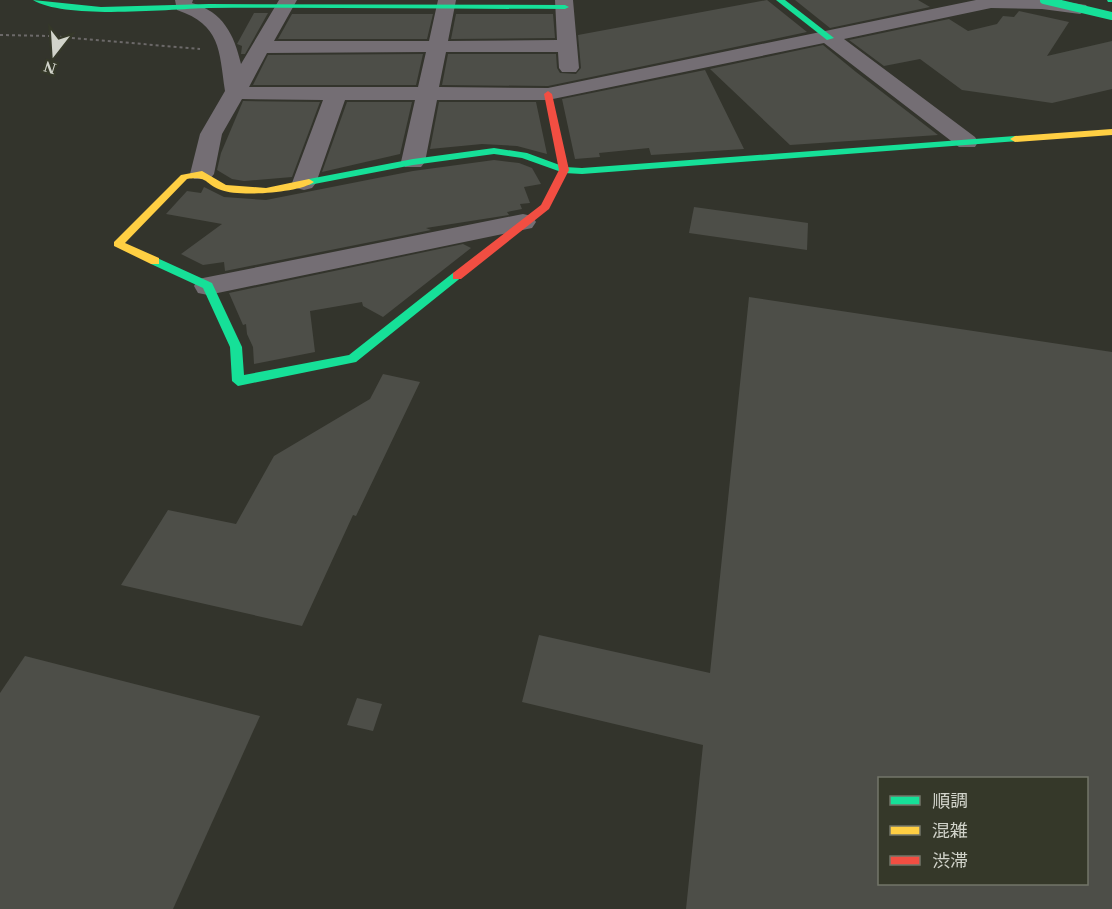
<svg xmlns="http://www.w3.org/2000/svg" width="1112" height="909" font-family="'Times New Roman','Noto Sans JP',serif">
  <rect width="100%" height="100%" fill="#33342c"/>
  <!-- building -->
  <g fill="#4d4e48" fill-rule="evenodd">
    <polygon points="767,0 807,32 548,86 442,85 448,54 556,54 557,68 560,73 576,74 581,68 578,35"/>
    <polygon points="795,0 918,0 930,7 830,28"/>
    <polygon points="1019,11 1069,22 1047,56 1112,41 1112,89 1052,103 962,90 920,59 884,66 849,40 949,19 968,31 997,24 1003,16 1014,17"/>
    <polygon points="254,13 268,13 245,54 241,54 242,46 237,44"/>
    <polygon points="292,14 433,14 427,39 278,39"/>
    <polygon points="456,14 553,14 555,38 451,39"/>
    <polygon points="823,45 856,72 938,135 790,145 710,69"/>
    <polygon points="423,54 416,85 253,85 268,55"/>
    <polygon points="705,70 744,149 651,155 649,148 599,153 600,157 575,159 562,99"/>
    <polygon points="243,101 320,102 292,177 244,181 232,179 217,170 221,153"/>
    <polygon points="347,102 412,102 400,154 322,172"/>
    <polygon points="439,102 536,102 547,154 517,146 482,144 430,149"/>
    <polygon points="494,160 519,163 532,168 541,184 524,187 530,203 520,204 522,209 507,212 509,215 426,228 431,230 225,271 224,262 203,265 181,254 222,224 166,214 187,191 201,193 204,187 224,197 266,200 413,171"/>
    <polygon points="694,207 808,223 807,250 689,233"/>
    <polygon points="463,244 471,248 383,317 363,306 362,302 310,311 315,352 254,364 253,347 247,334 246,324 243,325 229,293"/>
    <path d="M749,297l363,55v557h-426l17,-164 -181,-43 17,-67 171,38zM879,778h207v106h-207z"/>
    <polygon points="383,374 420,382 356,516 353,515 302,626 121,585 168,510 236,524 274,456 370,399"/>
    <polygon points="25,656 260,716 173,909 0,909 0,693"/>
    <polygon points="357,698 382,704 373,731 347,725"/>
  </g>
  <g fill="none" stroke-linecap="round" stroke-linejoin="round">
    <!-- path -->
    <polyline stroke="#6c6969" stroke-width="2" stroke-dasharray="3 3" stroke-linecap="butt" points="0,35 50,36 200,49"/>
    <!-- street -->
    <g fill="#746e74" fill-rule="evenodd">
      <path d="M175,0h18l-1,3c31,9 42,31 49,61l38,-64h18l-23,41h155l9,-41h18l-8,41 109,-1 -2,-40h18l6,68 -3,4h-14l-3,-4 -1,-16h-112l-7,35 109,1 428,-88h77l33,5 3,4 -9,5 -38,-5 -51,-1 -147,31 131,98 3,5 -3,5h-16l-135,-104 -276,57h-111l-12,62 -4,5h-16l-4,-5 14,-62h-70l-29,83 -4,5 -8,2 -8,-2 -4,-5 31,-83 -81,-1 -20,35 -8,40 -4,5h-16l-4,-5 10,-40 25,-43c-6,-41 -4,-66 -48,-81zM426,52l-8,35h-169l18,-34z"/>
      <polygon points="523,214 532,216 536,222 532,228 208,295 198,293 194,286 198,279"/>
    </g>
    <!-- fast -->
    <g fill="#16e098" fill-rule="evenodd">
      <path d="M33,0l68,7 108,-3 356,1 4,2 -4,2c-119,0 -237,-2 -356,-1 -41,1 -143,12 -176,-8z"/>
      <polygon points="776,0 785,0 834,38 827,40"/>
      <polygon points="1107,0 1112,0 1112,2 1108,2"/>
      <polygon points="1015,136 1018,137 1018,141 582,174 564,173 522,158 494,154 413,165 309,185 304,182 309,179 413,159 494,148 527,153 565,167 582,168"/>
      <polygon points="155,257 212,283 242,347 244,375 349,355 453,273 457,272 463,276 356,362 238,386 232,381 230,347 203,288 151,264 150,261"/>
    </g>
    <!-- slow -->
    <g fill="#ffcf43" fill-rule="evenodd">
      <polygon points="1112,129 1112,135 1015,142 1010,139 1015,136"/>
      <path d="M202,171l24,14 40,3 43,-9 5,3c-15,11 -75,15 -93,8 -17,-6 -12,-14 -34,-11l-62,64 34,15v6h-8l-37,-18v-4l67,-67z"/>
    </g>
    <!-- jam -->
    <polygon fill="#f24e42" fill-rule="evenodd" points="548,91 552,94 569,170 549,209 461,279 453,279 453,273 541,205 559,170 544,94"/>
    <!-- fast-bridge -->
    <polyline stroke="#16e098" stroke-width="8" points="1044,0 1112,16"/>
  </g>
  <!-- legend -->
  <rect x="878" y="777" width="210" height="108" fill="#353829" stroke="#737669" stroke-width="1.5"/>
  <rect x="890" y="796" width="30" height="9" fill="#16e098" stroke="#737669" stroke-width="1.5"/>
  <text x="932" y="807" font-size="18" fill="#d1d3ca">順調</text>
  <rect x="890" y="826" width="30" height="9" fill="#ffcf43" stroke="#737669" stroke-width="1.5"/>
  <text x="932" y="837" font-size="18" fill="#d1d3ca">混雑</text>
  <rect x="890" y="856" width="30" height="9" fill="#f24e42" stroke="#737669" stroke-width="1.5"/>
  <text x="932" y="867" font-size="18" fill="#d1d3ca">渋滞</text>
  <!-- north arrow -->
  <g transform="translate(54 54) rotate(197)" stroke="#353829" stroke-width="4.5" paint-order="stroke">
  <path d="M0-4.5L10 22L0 15L-10 22Z" fill="#d1d3ca"/>
  <text y="-9" font-size="16" font-weight="bold" text-anchor="middle" fill="#d1d3ca">N</text>
  </g>
</svg>
